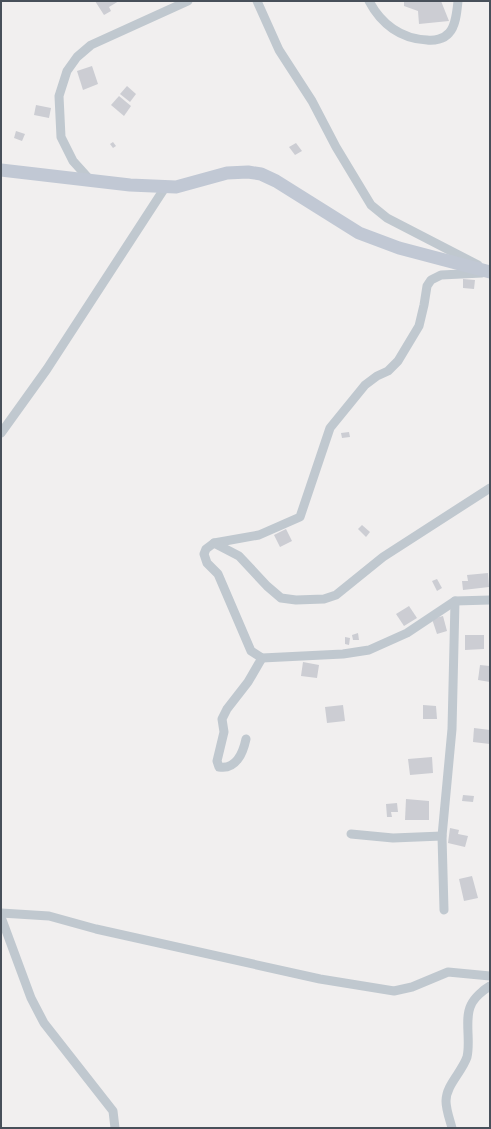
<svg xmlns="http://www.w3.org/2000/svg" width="491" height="1129" font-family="'Exo 2',sans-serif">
  <rect width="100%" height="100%" fill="#f1efef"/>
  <!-- building -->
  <g fill="#cccdd3">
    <polygon points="95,1 119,1 109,7 111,11 104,15"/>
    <polygon points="404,1 441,1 449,21 419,24 418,11 404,6"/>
    <polygon points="92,66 98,84 83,90 77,71"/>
    <polygon points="127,86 136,94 130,102 120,94"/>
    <polygon points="119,96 131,106 124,116 111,105"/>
    <polygon points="36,105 51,108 49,118 34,115"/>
    <polygon points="16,131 25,134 22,141 14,138"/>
    <polygon points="113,142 116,146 113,148 110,144"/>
    <polygon points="296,143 302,151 295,155 289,147"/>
    <polygon points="463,279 475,280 474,289 463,288"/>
    <polygon points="349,432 350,437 342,438 341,433"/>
    <polygon points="362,525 370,532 366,537 358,529"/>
    <polygon points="286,529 292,541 280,547 274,535"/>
    <polygon points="488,573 489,587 463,590 462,581 468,581 467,575"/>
    <polygon points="437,579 442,588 437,591 432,581"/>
    <polygon points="409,606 417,618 404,626 396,614"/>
    <polygon points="443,616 447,631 437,634 432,619"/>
    <polygon points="358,633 359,640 353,640 352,635"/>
    <polygon points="465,635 484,635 484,649 465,650"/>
    <polygon points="345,637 350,638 349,645 345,644"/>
    <polygon points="303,662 319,665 317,678 301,676"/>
    <polygon points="480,665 490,666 490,682 478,680"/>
    <polygon points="343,705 345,721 327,723 325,707"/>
    <polygon points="423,705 436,706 437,719 423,719"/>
    <polygon points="474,728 490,730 490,744 473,742"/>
    <polygon points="432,757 433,773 410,775 408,759"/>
    <polygon points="463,795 474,796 473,802 462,801"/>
    <polygon points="406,799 429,801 429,820 405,820"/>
    <polygon points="397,803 398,812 391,812 392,817 387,817 386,804"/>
    <polygon points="450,828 459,830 458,834 468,836 465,847 448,843"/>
    <polygon points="472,876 478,898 464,901 459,879"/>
  </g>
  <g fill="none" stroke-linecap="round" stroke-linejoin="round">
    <!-- street -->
    <g stroke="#c0c8cf" stroke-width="9">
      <polyline points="257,1 279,50 312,101 336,147 371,205 387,218 478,265"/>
      <path d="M369,1c12,23 32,38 58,39 7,1 17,-1 22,-7 7,-7 8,-23 9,-32"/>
      <polyline points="91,181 73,161 61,137 59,96 67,71 77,57 91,45 188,1"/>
      <polyline points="482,273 441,275 431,280 427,286 424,305 419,326 398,361 388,371 377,376 365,385 330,428 300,517 259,535 214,543 206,549 204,554 207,563 218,574 251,651 262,658 343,654 369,650 407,633 455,601 490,600"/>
      <polyline points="1,433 47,369 166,186"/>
      <polyline points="214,543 239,556 267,586 281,598 296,600 324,599 336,595 383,557 490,488"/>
      <path d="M246,739c-3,14 -10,31 -27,28l-2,-6 7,-29 -2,-13 5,-10 21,-27 14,-24"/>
      <polyline points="351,834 393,838 442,836"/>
      <polyline points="444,910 442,836 452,729 455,601"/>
      <polyline points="1,913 49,916 96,929 320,979 394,991 412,987 448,972 490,976"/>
      <polyline points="1,917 31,998 44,1023 113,1111 115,1128"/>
      <path d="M452,1128c-2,-8 -6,-18 -6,-27 0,-16 16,-29 21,-44 4,-16 -3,-38 4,-52 3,-7 12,-15 19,-19"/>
    </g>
    <!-- secondary -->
    <polyline stroke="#c1c8d4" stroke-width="13" points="1,170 130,185 176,187 227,173 248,172 261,174 276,181 359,233 399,248 490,272"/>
  </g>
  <!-- border -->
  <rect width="491" height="1129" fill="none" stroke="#48505a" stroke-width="4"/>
</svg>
